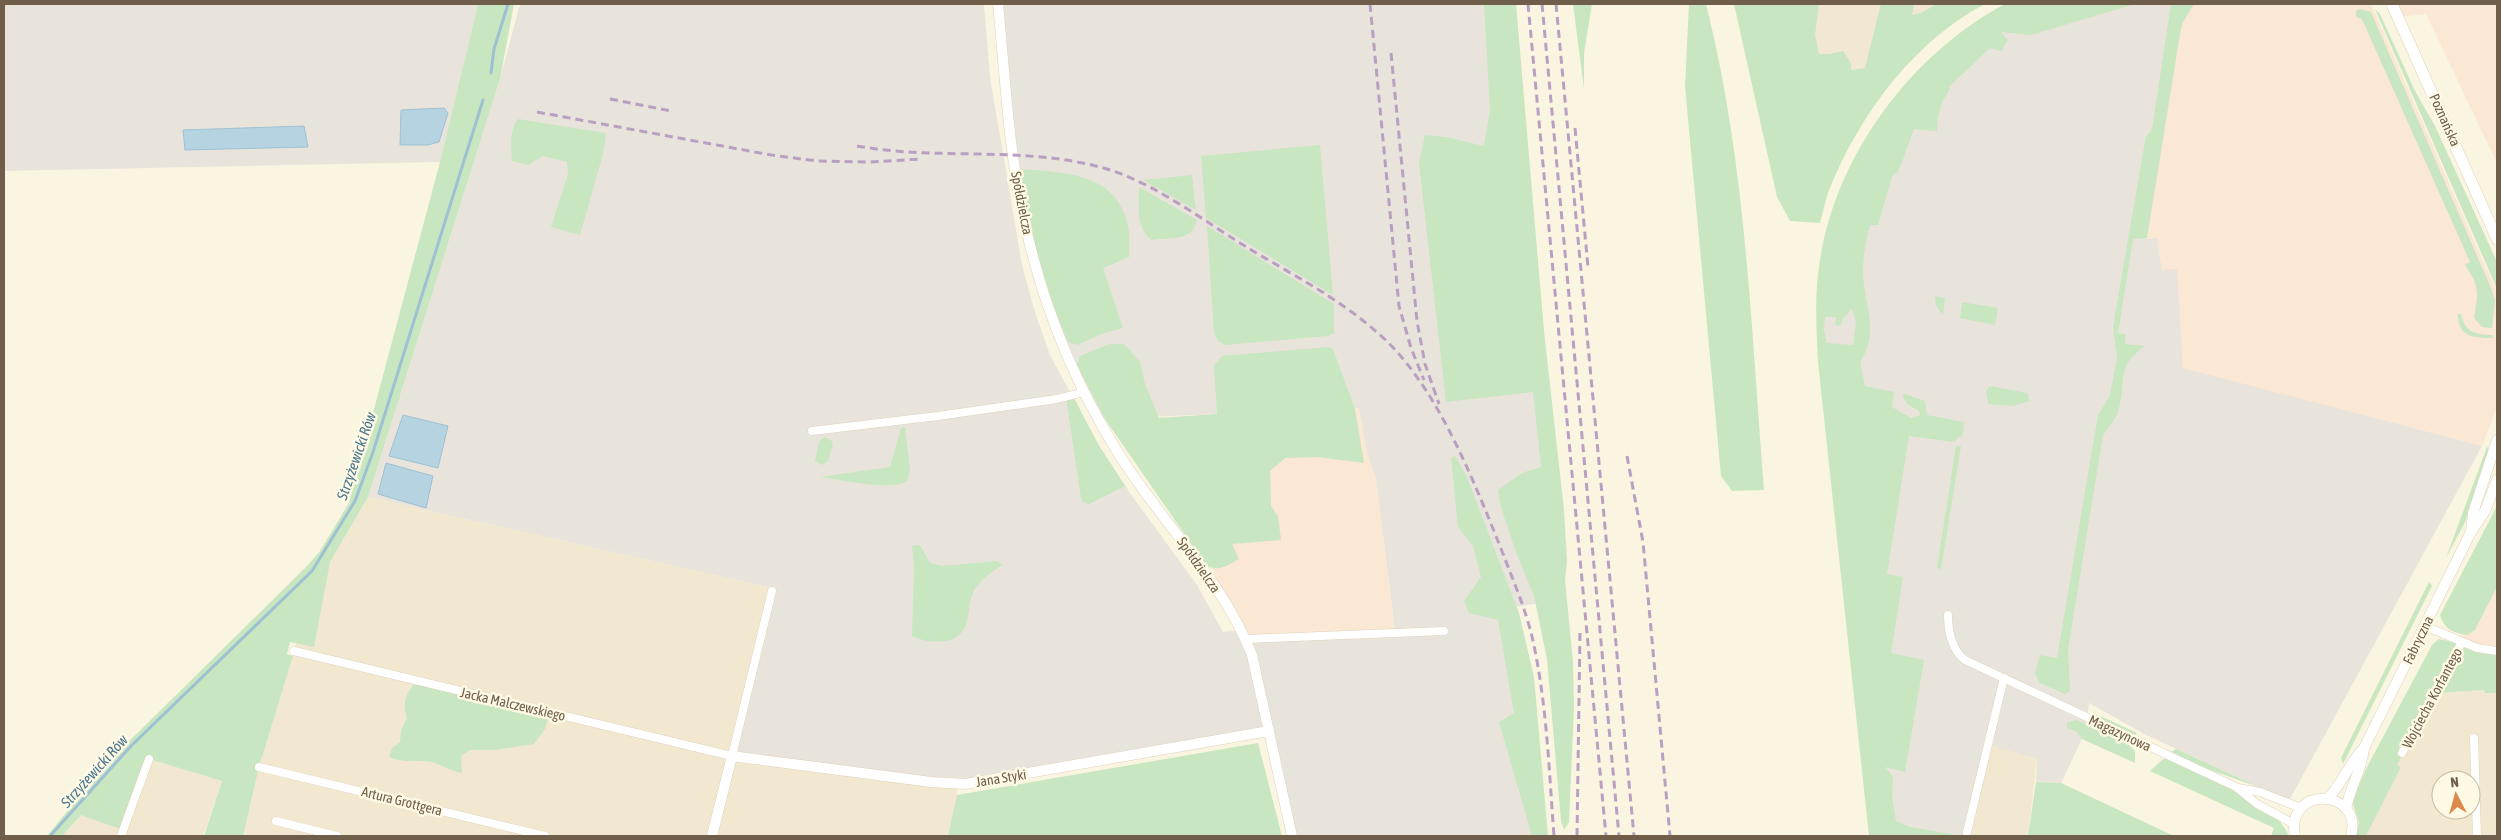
<svg xmlns="http://www.w3.org/2000/svg" width="2501" height="840" font-family="'Asap Condensed',sans-serif">
  <rect width="100%" height="100%" fill="#faf5e0"/>
  <!-- residential -->
  <g fill="#f1e8cf" fill-rule="evenodd">
    <polygon points="1805,4 1952,4 1832,111"/>
    <polygon points="368,497 772,588 957,784 957,795 948,836 243,836 259,767 294,652 310,584 330,562"/>
    <path d="M2484,690l1,3h12v143h-131l35,-69 -4,-2 5,-12 35,-60zM2441,780h30v30h-30z"/>
    <polygon points="1988,745 2037,759 2028,836 1966,836"/>
    <polygon points="149,759 222,781 203,836 62,836 81,815"/>
  </g>
  <!-- commercial -->
  <g fill="#fae7d4">
    <polygon points="2182,4 2371,4 2497,293 2497,407 2482,446 2183,369 2177,270 2162,270 2157,238 2144,239"/>
    <polygon points="2392,4 2497,4 2497,163 2426,14 2399,17"/>
    <polygon points="1359,408 1367,453 1376,479 1395,632 1246,639 1150,439 1147,418"/>
    <polygon points="2497,587 2497,651 2452,637 2467,635 2475,630"/>
  </g>
  <!-- industrial -->
  <g fill="#e9e4db">
    <polygon points="4,4 478,4 440,162 4,171"/>
    <polygon points="520,4 984,4 990,77 1022,265 1035,312 1050,355 1098,444 1130,493 1197,585 1223,632 1242,630 1246,639 1395,631 1376,479 1367,453 1359,408 1099,419 1066,356 1023,213 998,4 1493,4 1560,600 1515,607 1538,836 1293,836 1269,731 965,784 732,756 772,588 368,497 500,79"/>
    <polygon points="2023,4 2182,4 2145,239 2157,238 2162,270 2177,269 2183,368 2482,446 2289,801 2146,735 2089,703 2086,724 2082,739 2061,783 2036,782 2037,759 1988,745 1966,836 1940,836 1875,825 1823,342 1823,312 1870,151"/>
  </g>
  <!-- green -->
  <g fill="#c8e6c0" fill-rule="evenodd">
    <polygon points="478,4 514,4 500,79 368,497 330,562 314,647 290,642 287,654 293,656 259,767 243,836 204,836 222,781 149,759 123,830 81,815 62,836 47,836 105,765 307,566 320,551 349,503 440,162"/>
    <polygon points="1484,4 1516,4 1544,331 1564,510 1567,561 1565,580 1573,662 1574,708 1569,822 1564,830 1561,821 1547,659 1534,596 1516,552 1501,507 1498,490 1522,473 1541,467 1533,392 1446,402 1419,163 1425,135 1446,137 1484,146 1490,110"/>
    <polygon points="1573,4 1592,4 1584,53 1584,89"/>
    <path d="M1689,4h17c40,158 45,324 58,486l-32,1 -11,-15 -36,-390z"/>
    <path d="M1734,4h85l-4,31 4,19h10l14,-3 8,12v7l14,-2 16,-64h33l-2,11 9,-2 16,-9h48c-70,37 -122,106 -153,179 -6,12 -8,27 -12,40l-30,-2 -13,-24z"/>
    <path d="M2005,4h130l-104,31 -30,-3 7,8 -7,11 -11,-3 -40,38c-1,7 -4,9 -7,15 -4,9 -6,20 -6,30l-23,-2 -15,41 -7,7 -14,48h-8c-4,15 -7,30 -7,46 0,33 18,59 -3,91l5,24 29,6 -2,15 19,11 9,-3 -1,-4 -12,-7 -5,-9 3,-1 20,7 2,14 37,7 -1,12 -9,8 -45,-6 -22,138 16,3 -12,76 33,7 -19,112 -20,-5 8,10 -1,19 4,25 14,6 53,9h-94l-51,-474c-1,-25 -3,-51 -1,-76 8,-116 87,-228 188,-282zM1852,309l4,13 -3,23 -26,-2 -3,-13 1,-13h11l-1,8 6,1 2,-8z"/>
    <path d="M2171,4h23l-11,18 -3,12 -33,204 -14,1 -15,94 8,1 -1,10 20,2c-30,21 -18,33 -26,62 -2,10 -10,19 -16,27l-35,215 2,41 -5,3 -25,-11 -5,-9 5,-19 17,3 41,-243 12,-20 7,-37 -4,-30 4,-25 29,-167 5,-5 2,-8z"/>
    <path d="M2360,9l11,3 120,276 4,13 -3,27 -10,-1 -8,-9c4,-25 7,-30 -9,-53l5,-3 -108,-243 -6,-2v-6z"/>
    <polygon points="2375,9 2380,14 2415,91 2435,126 2497,262 2497,289"/>
    <path d="M518,119l88,14 -3,21 -23,81 -29,-8 17,-53 -1,-12 -24,-6 -15,9 -16,-4c-1,-16 -3,-29 6,-42z"/>
    <polygon points="1320,145 1333,295 1206,218 1201,156"/>
    <path d="M1015,169c44,3 103,2 113,57 2,10 1,21 1,31l-26,11 20,60 -22,6 -23,11 -10,-3 -11,-27 -19,-39z"/>
    <polygon points="1192,175 1196,210 1143,180"/>
    <path d="M1139,187l58,33c-4,22 -28,17 -45,20 -17,-12 -13,-35 -13,-53z"/>
    <polygon points="1207,226 1334,304 1334,333 1328,336 1225,345 1218,341 1214,333"/>
    <polygon points="1935,296 1945,298 1943,315 1936,306"/>
    <polygon points="1962,302 1998,308 1995,325 1960,318"/>
    <path d="M2458,314h3c4,18 14,21 31,21l1,3c-18,0 -36,-1 -35,-24z"/>
    <path d="M1109,344h15l16,18 5,22 14,34 58,-4 -3,-48 8,-10 106,-9 5,2 22,60 9,54 -46,-6 -33,1 -15,13 1,35 7,10 3,24 -49,4 7,15c-11,6 -21,14 -33,6l-99,-143 -30,-57 3,-9z"/>
    <polygon points="1990,386 2027,393 2030,401 2012,406 1988,404 1986,391"/>
    <polygon points="1073,396 1098,444 1125,486 1089,504 1083,502 1081,498 1066,397"/>
    <path d="M905,427l5,43 -3,11c-17,11 -67,-2 -87,-4l70,-10 11,-39z"/>
    <polygon points="825,437 831,440 833,445 828,461 822,465 815,461 819,441"/>
    <polygon points="1956,446 1961,446 1941,569 1937,568"/>
    <polygon points="2487,447 2490,449 2465,522 2446,558"/>
    <polygon points="1455,456 1467,477 1519,613 1534,677 1548,836 1532,836 1499,722 1514,713 1498,620 1469,613 1464,601 1481,577 1473,546 1458,527 1451,458"/>
    <path d="M2497,506v81l-22,43 -8,5c-14,-2 -23,-6 -27,-20z"/>
    <path d="M920,545l10,18 12,3 55,-5 5,4c-10,7 -21,14 -27,24 -7,11 -5,26 -10,38 -8,19 -37,17 -53,9l2,-69 -2,-21z"/>
    <polygon points="2429,582 2432,586 2343,764 2341,758"/>
    <polygon points="2439,639 2497,651 2497,693 2485,693 2484,690 2437,693 2397,765 2401,767 2366,836 2355,836 2359,823 2352,801 2366,769 2432,645"/>
    <path d="M416,681l134,32 -5,16 -11,15 -39,6h-25l-9,6 1,17c-12,-2 -20,-8 -30,-11 -15,-3 -28,2 -43,-5l3,-9 8,-6 1,-12 6,-12c-5,-16 -1,-24 9,-37z"/>
    <polygon points="2094,713 2137,733 2135,735 2093,716"/>
    <polygon points="2076,720 2127,743 2135,751 2135,763 2082,739 2076,731 2067,728 2067,723"/>
    <polygon points="1258,743 1282,836 948,836 957,795"/>
    <path d="M2176,749l85,39 -87,-31c34,17 100,44 115,79h-18l3,-8 -124,-57 12,-11 8,-4 -4,-1z"/>
    <polygon points="2036,782 2061,783 2174,836 2028,836"/>
  </g>
  <!-- water -->
  <g fill="#b6d3e2" stroke="#9dc1d3">
    <polygon points="444,108 448,113 439,142 428,145 400,145 401,110"/>
    <polygon points="304,126 308,147 185,150 183,130"/>
    <polygon points="403,415 448,426 438,468 389,456"/>
    <polygon points="386,463 433,476 426,508 378,494"/>
  </g>
  <g fill="none" stroke-linecap="round" stroke-linejoin="round">
    <!-- stream -->
    <g stroke="#9dc1d3" stroke-width="3">
      <polyline points="491,73 494,49 508,4"/>
      <polyline points="50,836 131,746 312,571 355,501 373,452 483,100"/>
    </g>
    <defs>
      <g id="minor">
        <polyline points="812,431 938,416 1057,399 1084,392"/>
        <path d="M1948,615c0,16 4,35 17,45l271,127 21,17 37,20"/>
        <polyline points="2425,626 2477,648 2497,651"/>
        <polyline points="1246,639 1444,631"/>
        <polyline points="294,651 732,756 772,591"/>
        <polyline points="2474,738 2477,836"/>
        <polyline points="2402,753 2462,642"/>
        <polyline points="259,767 545,836"/>
        <polyline points="2238,788 2260,792 2301,808"/>
        <polyline points="276,821 337,836"/>
        <polyline points="1967,832 2004,678"/>
        <polyline points="121,836 149,759"/>
      </g>
      <g id="tertiary">
        <path d="M998,4c7,70 10,141 25,210 17,84 48,163 94,237 42,69 105,127 135,204l40,181"/>
        <polyline points="2471,530 2473,513 2497,440"/>
        <path d="M2327,799c16,-15 21,-35 37,-51l107,-216 14,-21 12,-31"/>
        <path d="M2346,809c4,-22 16,-39 18,-61"/>
        <polyline points="712,836 732,756 931,782 965,784 1269,731"/>
        <path d="M2295,836c-10,-52 69,-47 56,0"/>
      </g>
      <polyline id="secondary" points="2392,4 2497,239"/>
    </defs>
    <!-- minor casing -->
    <use href="#minor" stroke="#ded2bd" stroke-width="9"/>
    <!-- tertiary casing -->
    <use href="#tertiary" stroke="#ded2bd" stroke-width="11"/>
    <!-- secondary casing -->
    <use href="#secondary" stroke="#dfd2b8" stroke-width="12"/>
    <!-- minor -->
    <use href="#minor" stroke="#fff" stroke-width="8"/>
    <!-- tertiary -->
    <use href="#tertiary" stroke="#fff" stroke-width="10"/>
    <!-- secondary -->
    <use href="#secondary" stroke="#fff" stroke-width="11"/>
    <!-- rail -->
    <g stroke="#b9a0c2" stroke-width="3" stroke-dasharray="8 5" stroke-linecap="butt">
      <polyline points="1370,4 1399,306 1411,348 1424,380"/>
      <polyline points="1528,4 1606,836"/>
      <polyline points="1542,4 1619,836"/>
      <polyline points="1556,4 1634,836"/>
      <polyline points="1391,53 1417,321 1425,364 1439,404"/>
      <polyline points="610,99 671,111"/>
      <polyline points="537,112 771,155 817,161 870,162 920,159"/>
      <polyline points="1575,128 1588,267"/>
      <path d="M857,146c82,15 168,-1 250,23 49,15 97,52 141,79 45,27 92,51 131,86 57,50 93,143 121,212 12,32 26,63 33,95 14,64 16,130 21,195"/>
      <polyline points="1627,456 1643,542 1670,836"/>
      <polyline points="1577,836 1580,632"/>
    </g>
  </g>
  <g text-anchor="middle" dominant-baseline="central" stroke-width="5" stroke-linejoin="round" paint-order="stroke">
    <!-- street labels -->
    <g font-size="14" fill="#6f5e49" stroke="#fef9e5">
      <text transform="translate(2445 120) rotate(66)">Poznańska</text>
      <text transform="translate(1022 203) rotate(79)">Spółdzielcza</text>
      <text transform="translate(1199 565) rotate(55)">Spółdzielcza</text>
      <text transform="translate(2418 640) rotate(-64)">Fabryczna</text>
      <text transform="translate(2432 698) rotate(-62)">Wojciecha Korfantego</text>
      <text transform="translate(513 704) rotate(13)">Jacka Malczewskiego</text>
      <text transform="translate(2120 733) rotate(25)">Magazynowa</text>
      <text transform="translate(1001 778) rotate(-9)">Jana Styki</text>
      <text transform="translate(402 801) rotate(14)">Artura Grottgera</text>
    </g>
    <!-- water labels -->
    <g font-size="15" font-style="italic" fill="#4b778f" stroke="#fef9e5">
      <text transform="translate(356 456) rotate(-71)">Strzyżewicki Rów</text>
      <text transform="translate(94 771) rotate(-48)">Strzyżewicki Rów</text>
    </g>
  </g>
  <!-- border -->
  <rect width="2501" height="840" fill="none" stroke="#6f5e49" stroke-width="10"/>
  <!-- north arrow -->
  <g transform="translate(2456 795) rotate(354)"><circle r="24" fill="#fef9e5" stroke="#c5bba7"/>
  <path d="M0-4L9 19L0 12L-9 19Z" fill="#de884b"/>
  <text y="-8" font-size="14" font-weight="bold" text-anchor="middle" fill="#6f5e49">N</text>
  </g>
</svg>
